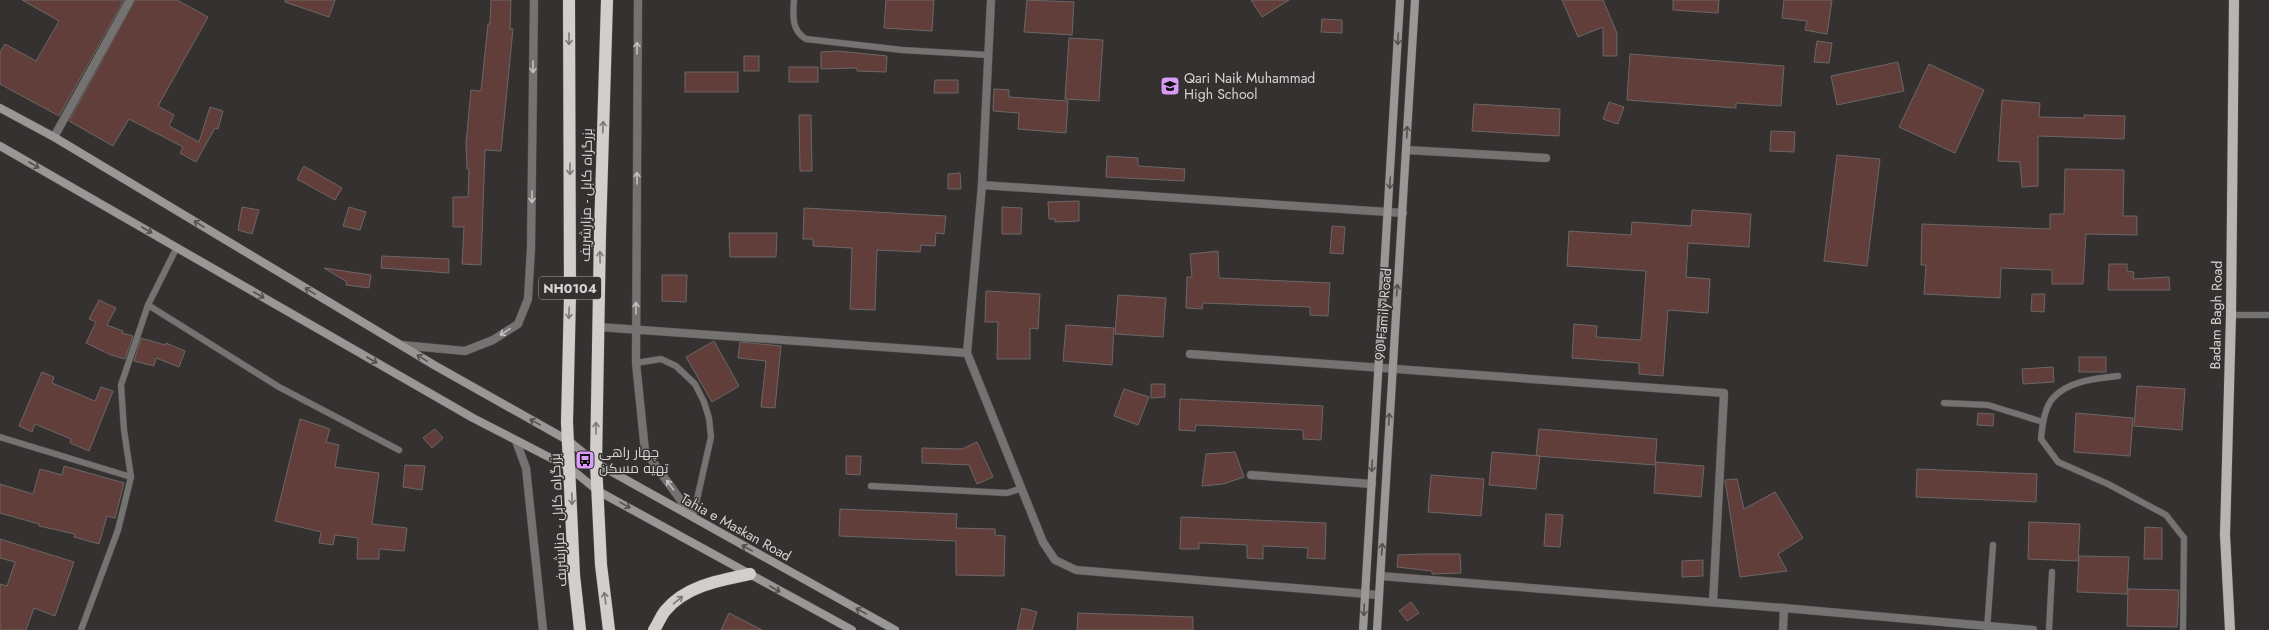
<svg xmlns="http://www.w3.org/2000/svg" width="2269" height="630" font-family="Jost,Cairo,sans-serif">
  <rect width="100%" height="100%" fill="#343130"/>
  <!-- building -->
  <g fill="#623e3a" stroke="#6b6767">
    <polygon points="22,0 124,0 59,116 0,84 0,52 5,44 36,61 59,21"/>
    <polygon points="135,0 177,0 208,17 158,106 174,115 169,126 199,142 210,107 223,111 218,129 215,128 196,162 180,153 183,147 129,119 113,146 69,121"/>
    <polygon points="285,0 335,0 329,17 285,2"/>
    <polygon points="491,0 511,0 510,29 513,29 501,151 485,150 481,265 462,264 464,227 453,227 453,197 468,197 469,169 467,169 466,143 471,90 481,91 488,24 490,24"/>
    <polygon points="886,0 934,0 932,31 884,28"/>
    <polygon points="1027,0 1074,2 1072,35 1024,32"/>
    <polygon points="1251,0 1289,0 1262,17"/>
    <polygon points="1562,0 1603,0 1617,33 1617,56 1603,56 1603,27 1578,37"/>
    <polygon points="1673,0 1719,0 1718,13 1673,10"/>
    <polygon points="1784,0 1832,0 1827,34 1805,30 1807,21 1782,18"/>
    <polygon points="1322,19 1342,20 1342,33 1321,32"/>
    <polygon points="1069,38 1103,40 1099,101 1065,99"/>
    <polygon points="1817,41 1832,43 1829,63 1814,62"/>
    <polygon points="838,51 887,56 886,72 857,71 857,68 821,69 821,52"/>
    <polygon points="1630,54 1784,66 1781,106 1736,103 1736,108 1627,100"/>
    <rect x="744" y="56" width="15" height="15"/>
    <polygon points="1898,62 1904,91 1837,105 1831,76"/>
    <polygon points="1929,64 1984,90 1955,153 1899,127"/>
    <rect x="789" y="67" width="29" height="15"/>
    <rect x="685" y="72" width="53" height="20"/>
    <polygon points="935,80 958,80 958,93 934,93"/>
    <polygon points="994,89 1009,90 1009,97 1068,101 1066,133 1018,129 1019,113 993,111"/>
    <polygon points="2002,100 2040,103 2039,117 2084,118 2084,115 2125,116 2124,139 2038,136 2038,186 2022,187 2020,162 1998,161"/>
    <polygon points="1609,102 1624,107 1618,124 1603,119"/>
    <polygon points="1474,104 1560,109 1559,136 1472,131"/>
    <polygon points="799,115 811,115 812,171 800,171"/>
    <polygon points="1771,131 1795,132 1794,152 1770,151"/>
    <polygon points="1837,155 1880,159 1867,266 1824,261"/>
    <polygon points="1107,156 1138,158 1138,166 1185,169 1184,181 1106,177"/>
    <polygon points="304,166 342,188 335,200 297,179"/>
    <polygon points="2065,169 2124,170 2123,216 2137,216 2137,235 2086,234 2083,284 2052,284 2052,270 2001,268 2000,298 1924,294 1926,265 1921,265 1922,224 2050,229 2050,214 2064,214"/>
    <polygon points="960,173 961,189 948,189 948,174"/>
    <polygon points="1079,201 1079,221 1055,222 1055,219 1049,219 1048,202"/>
    <polygon points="242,207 259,210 252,234 238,230"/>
    <polygon points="349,207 366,212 360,230 343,226"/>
    <polygon points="1002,207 1022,208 1021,234 1002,234"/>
    <polygon points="804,208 946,216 944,234 936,233 935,246 921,245 920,252 877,250 875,310 850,309 852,248 813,246 813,239 803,239"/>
    <polygon points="1692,210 1751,214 1749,247 1688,243 1686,277 1710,279 1708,313 1668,310 1663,376 1639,374 1639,363 1572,358 1574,324 1597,326 1596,337 1641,340 1646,271 1567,266 1569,231 1631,235 1632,222 1691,226"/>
    <polygon points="1332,226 1345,227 1343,254 1330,253"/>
    <polygon points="729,233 777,233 776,257 730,257"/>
    <polygon points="1218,251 1219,278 1330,283 1328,316 1310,315 1310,307 1203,303 1202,309 1186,308 1187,277 1192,277 1190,254"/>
    <polygon points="382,256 449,259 449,273 381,268"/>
    <polygon points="2109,264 2127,264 2127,271 2134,272 2133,279 2169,277 2170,290 2108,290"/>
    <polygon points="324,268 371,275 369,288 346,285 347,282"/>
    <polygon points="662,275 687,275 686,302 662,301"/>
    <polygon points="986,291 1040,294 1038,329 1030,328 1030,359 997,359 998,322 985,322"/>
    <polygon points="2032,294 2045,294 2044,312 2031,311"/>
    <polygon points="1118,295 1166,298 1163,337 1115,334"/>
    <polygon points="99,300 116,308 107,325 123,331 122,333 133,336 125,359 111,355 86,343 96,322 89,319"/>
    <polygon points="1066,325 1114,328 1112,365 1063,361"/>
    <polygon points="141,338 165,345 166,343 185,351 179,367 156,358 154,366 134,361"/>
    <polygon points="714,341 739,386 712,402 686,357"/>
    <polygon points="740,342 781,346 775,408 761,407 766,361 738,358"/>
    <rect x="2079" y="357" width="27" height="15"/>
    <polygon points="2053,367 2054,382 2023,384 2022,369"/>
    <polygon points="42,372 54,377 52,383 95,401 101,387 113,391 89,451 70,443 71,439 35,424 32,432 19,426"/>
    <polygon points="1151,384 1165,384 1165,397 1151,398"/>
    <polygon points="2137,386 2185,389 2182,430 2134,426"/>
    <polygon points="1124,389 1149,397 1138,425 1114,416"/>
    <polygon points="1180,399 1323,406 1321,440 1303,439 1303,430 1196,425 1195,431 1179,430"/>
    <polygon points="1978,413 1994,414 1993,426 1977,425"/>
    <polygon points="2076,413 2133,418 2130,456 2074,452"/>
    <polygon points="300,419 330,429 326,442 339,445 335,467 379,473 372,524 407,528 404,551 379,549 379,559 357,559 358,538 335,535 333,545 319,543 321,532 275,521"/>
    <polygon points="435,429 443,438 432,448 423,438"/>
    <polygon points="1539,429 1657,439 1655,465 1536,456"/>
    <polygon points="977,442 993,477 977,484 969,465 922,463 922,448 962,449"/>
    <polygon points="1235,452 1244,477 1223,484 1202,486 1206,454"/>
    <polygon points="1492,452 1540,456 1536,489 1489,485"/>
    <polygon points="846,456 861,456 860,475 846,474"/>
    <polygon points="1656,462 1704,466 1701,497 1654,493"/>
    <polygon points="405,465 425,466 422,490 403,487"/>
    <polygon points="64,466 124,483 115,518 107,516 99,544 74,537 75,534 39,526 39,524 0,513 0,484 33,494 40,469 62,475"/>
    <polygon points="1917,469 2037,474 2036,502 1916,497"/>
    <polygon points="1431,475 1484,479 1481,516 1428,512"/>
    <polygon points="1737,479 1744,509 1775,492 1803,538 1778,554 1787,571 1740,577 1725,480"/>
    <polygon points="840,509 957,514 956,528 995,529 995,535 1005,536 1004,576 956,575 956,541 839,536"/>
    <polygon points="1546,514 1563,515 1560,547 1544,546"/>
    <polygon points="1181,517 1326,523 1325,559 1307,558 1308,548 1263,546 1263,559 1247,558 1247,545 1199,543 1199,549 1180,549"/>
    <polygon points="2029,522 2080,524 2078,561 2028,559"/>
    <polygon points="2145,527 2162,528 2162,559 2144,559"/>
    <polygon points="0,539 74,562 55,616 34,608 26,630 0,630 0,584 7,586 15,562 0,558"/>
    <polygon points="1424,554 1460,554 1461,573 1432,574 1432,571 1397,567 1398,555"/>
    <polygon points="2079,556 2129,557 2127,594 2077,592"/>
    <polygon points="1703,560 1703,576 1682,577 1682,561"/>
    <polygon points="2128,589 2179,590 2177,627 2127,626"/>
    <polygon points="1411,602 1419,613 1407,621 1399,611"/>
    <polygon points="1022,608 1037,612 1032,630 1017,630"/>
    <polygon points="729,613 762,630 721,630"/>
    <polygon points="1078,613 1193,617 1193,630 1077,630"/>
  </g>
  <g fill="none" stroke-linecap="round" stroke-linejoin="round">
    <defs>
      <g id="lane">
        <path d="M794,0c-1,15 -3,30 12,39l96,11 86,5"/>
        <polyline points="148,305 279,387 399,450"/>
        <polyline points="2231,315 2269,315"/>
        <polyline points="636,363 661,359 676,366 695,384 704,402 709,418 711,437 693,517"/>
        <path d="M2118,376c-21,2 -50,5 -65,22 -9,10 -11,28 -12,41l17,23 50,22 58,31 18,23 -1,92"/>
        <polyline points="1944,403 1988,405 2043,422"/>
        <polyline points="0,437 131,477"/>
        <polyline points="871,486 1007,493 1022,488"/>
        <polyline points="81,630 118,530 131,477 124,430 121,385 148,305 177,247"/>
        <polyline points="1987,630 1993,545"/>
        <polyline points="2049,630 2052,572"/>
      </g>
      <g id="street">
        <polyline points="638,0 636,363 645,451 693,517"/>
        <polyline points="991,0 982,185 967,353 1043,542 1055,560 1076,570 1379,595"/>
        <polyline points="54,137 130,0"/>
        <polyline points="1406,150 1546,158"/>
        <polyline points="982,185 1403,213"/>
        <polyline points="599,327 967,353"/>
        <polyline points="401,345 465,351 493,340 518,324 528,299 531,248 534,0"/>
        <polyline points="1190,354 1724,393 1713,602"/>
        <polyline points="516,441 526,468 543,630"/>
        <polyline points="1251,475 1372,484"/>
        <polyline points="1380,576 1784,608 2033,630"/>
        <polyline points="1783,630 1784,608"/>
      </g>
      <g id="secondary">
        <polyline points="0,108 54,137 434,365 569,441 596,463 895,630"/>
        <polyline points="0,146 473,418 570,468 598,491 852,630"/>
        <polyline points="1363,630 1400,0"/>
        <polyline points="1377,630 1415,0"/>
      </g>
      <polyline id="primary" points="2230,630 2225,535 2231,315 2234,0"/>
      <g id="highway">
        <polyline points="569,0 570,297 567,422 574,575 580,630"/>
        <polyline points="607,0 600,233 596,463 601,565 609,630"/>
        <path d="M654,630c4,-6 7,-14 11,-19 20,-25 55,-31 85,-37"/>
      </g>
    </defs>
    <!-- lane casing -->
    <use href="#lane" stroke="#514f4e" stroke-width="7"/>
    <!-- street casing -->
    <use href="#street" stroke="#514f4e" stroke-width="9"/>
    <!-- secondary casing -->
    <use href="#secondary" stroke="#514f4e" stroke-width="9"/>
    <!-- primary casing -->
    <use href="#primary" stroke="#514f4e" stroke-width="11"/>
    <!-- highway casing -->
    <use href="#highway" stroke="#514f4e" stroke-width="13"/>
    <!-- lane -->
    <use href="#lane" stroke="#757372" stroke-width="6"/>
    <!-- street -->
    <use href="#street" stroke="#757372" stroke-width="8"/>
    <!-- secondary -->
    <use href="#secondary" stroke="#9a9896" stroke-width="8"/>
    <!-- primary -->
    <use href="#primary" stroke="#b7b4b2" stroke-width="10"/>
    <!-- highway -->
    <use href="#highway" stroke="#d1cecb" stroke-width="12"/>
  </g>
  <!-- one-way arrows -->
  <defs><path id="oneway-shaft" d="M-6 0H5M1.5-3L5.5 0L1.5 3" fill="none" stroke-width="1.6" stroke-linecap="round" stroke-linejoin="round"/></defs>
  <g stroke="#7b7876">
    <use href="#oneway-shaft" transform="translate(569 39) rotate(90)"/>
    <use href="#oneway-shaft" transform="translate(603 127) rotate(-88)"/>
    <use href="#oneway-shaft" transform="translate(570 169) rotate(90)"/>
    <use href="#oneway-shaft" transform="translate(600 257) rotate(-91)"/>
    <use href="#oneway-shaft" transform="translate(569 313) rotate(92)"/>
    <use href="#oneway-shaft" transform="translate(596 428) rotate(-90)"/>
    <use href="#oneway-shaft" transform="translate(572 499) rotate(88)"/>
    <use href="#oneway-shaft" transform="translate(605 598) rotate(-98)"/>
    <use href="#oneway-shaft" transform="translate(678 600) rotate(-40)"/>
  </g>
  <g stroke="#53504f">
    <use href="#oneway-shaft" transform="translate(1398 39) rotate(93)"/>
    <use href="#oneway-shaft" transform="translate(1407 132) rotate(-87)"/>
    <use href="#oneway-shaft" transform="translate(34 165) rotate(30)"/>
    <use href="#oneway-shaft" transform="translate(1390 183) rotate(93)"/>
    <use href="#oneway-shaft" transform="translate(199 224) rotate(-149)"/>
    <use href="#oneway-shaft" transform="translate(147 230) rotate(30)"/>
    <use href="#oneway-shaft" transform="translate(1397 290) rotate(-86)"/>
    <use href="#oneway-shaft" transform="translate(310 291) rotate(-149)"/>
    <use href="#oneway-shaft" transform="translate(259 295) rotate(30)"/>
    <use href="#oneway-shaft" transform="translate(422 358) rotate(-149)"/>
    <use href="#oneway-shaft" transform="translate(372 360) rotate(30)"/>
    <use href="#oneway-shaft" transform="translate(1389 419) rotate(-87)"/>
    <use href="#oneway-shaft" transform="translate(535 422) rotate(-151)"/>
    <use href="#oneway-shaft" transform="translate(1372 466) rotate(93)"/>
    <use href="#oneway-shaft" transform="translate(625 505) rotate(29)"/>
    <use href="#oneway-shaft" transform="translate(747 548) rotate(-151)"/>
    <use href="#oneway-shaft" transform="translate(1382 549) rotate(-86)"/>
    <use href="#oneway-shaft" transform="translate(775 589) rotate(30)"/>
    <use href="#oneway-shaft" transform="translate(1364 610) rotate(93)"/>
    <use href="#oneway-shaft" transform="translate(861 611) rotate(-151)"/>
  </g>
  <g stroke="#c3c1c0">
    <use href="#oneway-shaft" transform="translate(637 48) rotate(-90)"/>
    <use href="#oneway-shaft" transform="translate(533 67) rotate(91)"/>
    <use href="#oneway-shaft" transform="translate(637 178) rotate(-90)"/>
    <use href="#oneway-shaft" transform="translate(532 197) rotate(91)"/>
    <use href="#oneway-shaft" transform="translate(636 308) rotate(-90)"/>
    <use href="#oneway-shaft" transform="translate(505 332) rotate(146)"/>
    <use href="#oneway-shaft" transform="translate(670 485) rotate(-126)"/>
  </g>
  <!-- icons -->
  <defs>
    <symbol id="school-square" viewBox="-11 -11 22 22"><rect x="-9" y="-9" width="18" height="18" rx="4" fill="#da9af6" stroke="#343130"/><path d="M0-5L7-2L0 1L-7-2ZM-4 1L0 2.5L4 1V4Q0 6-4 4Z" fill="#111"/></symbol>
    <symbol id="bus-square" viewBox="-11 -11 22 22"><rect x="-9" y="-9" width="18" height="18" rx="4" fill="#da9af6" stroke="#343130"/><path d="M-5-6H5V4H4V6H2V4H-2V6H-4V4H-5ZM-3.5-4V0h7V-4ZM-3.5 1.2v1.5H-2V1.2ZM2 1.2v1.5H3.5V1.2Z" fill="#111"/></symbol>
  </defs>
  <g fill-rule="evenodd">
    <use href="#school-square" x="1159" y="75" width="22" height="22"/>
    <use href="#bus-square" x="574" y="449" width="22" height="22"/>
  </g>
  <g text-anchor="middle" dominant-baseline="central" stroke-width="3" stroke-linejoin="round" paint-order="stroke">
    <!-- shield labels -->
    <rect fill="#343130" stroke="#a6a4a3" stroke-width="1" x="539" y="277" width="62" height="22" rx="3"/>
    <g font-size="13" font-weight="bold" fill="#d7d5d4">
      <text x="570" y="288">NH0104</text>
    </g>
    <!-- poi labels -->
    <g font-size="14" fill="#d7d5d4" stroke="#343130" text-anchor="start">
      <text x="1184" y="78">Qari Naik Muhammad<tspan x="1184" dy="16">High School</tspan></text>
      <text x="599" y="452">چهار راهی<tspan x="599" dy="16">تهیه مسکن</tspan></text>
    </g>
    <!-- street labels -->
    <g font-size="14" fill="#d7d5d4" stroke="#343130">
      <text transform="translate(586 195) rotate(-89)">بزرگراه کابل - مزارشریف</text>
      <text transform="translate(1383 314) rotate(-86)">90 Family Road</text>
      <text transform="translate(2216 315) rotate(-89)">Badam Bagh Road</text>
      <text transform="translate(558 520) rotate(-93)">بزرگراه کابل - مزارشریف</text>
      <text transform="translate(736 527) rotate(29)">Tahia e Maskan Road</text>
    </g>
  </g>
</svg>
